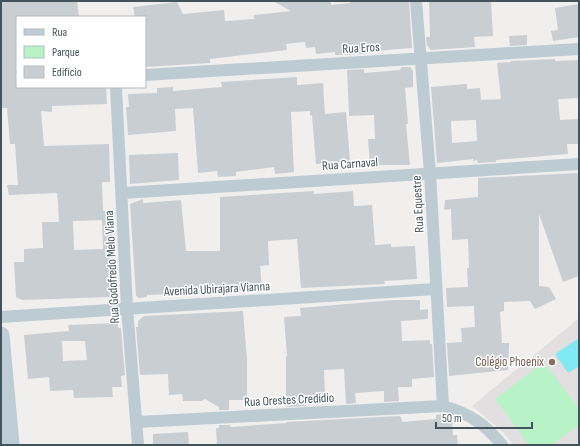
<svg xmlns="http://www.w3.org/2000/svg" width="580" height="446" font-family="'Sofia Sans Condensed',sans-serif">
  <rect width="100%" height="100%" fill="#f1eeee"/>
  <!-- education -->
  <polygon fill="#e2dfe0" points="579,318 579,445 513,445 504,433 472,406"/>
  <!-- green -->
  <polygon fill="#b8f3c8" points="544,362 579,409 579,425 552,445 529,445 495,399"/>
  <!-- water -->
  <polygon fill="#81e9f4" points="579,338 579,366 568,373 555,354"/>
  <!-- building -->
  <g fill="#c9ced3" fill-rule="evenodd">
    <path d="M1,1h76l2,16h-62v70h89l1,17 -55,2v6l-11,-1 3,35 65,-2 1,38h-8l1,29h12v12h-3l4,69 -6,5 -88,3 -6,-3 -2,-35h10v-13l19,-1 -1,-26h17l-1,-19 -1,-10 -48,2 -2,-10h11l-3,-41h-5l-3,-36h-6zM102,220l1,29 -29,1 -1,-29z"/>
    <polygon points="273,1 331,1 331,5 350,3 350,1 409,1 412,48 374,51 374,52 363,54 335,55 335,52 316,54 315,47 306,48 305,42 286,44 287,50 210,59 210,63 145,67 145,17 135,17 133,7 177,2 183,14 224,10 225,21 254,19 254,15 291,11"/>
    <polygon points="429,1 491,1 493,36 474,37 475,47 431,50 427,45 426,37 430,37"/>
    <polygon points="579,4 579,37 553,41 551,31 558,30 555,8"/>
    <polygon points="527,35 527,45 510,46 509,36"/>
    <path d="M555,59v2l24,-1v38l-21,1 2,21 19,-1v25h-12l1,10 -72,6v2l-18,1 -1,-3 -4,1v-2l-36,4 -6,-76 36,-3v5l13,-1 1,12 20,-1 -4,-36 14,-1v-1zM476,120l1,21 -25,2 -1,-22z"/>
    <polygon points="402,67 410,67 413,71 413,87 405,88 408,124 406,124 410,165 370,165 368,139 375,139 374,115 349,116 347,70 364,69 364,73 400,70"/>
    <polygon points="297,77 297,85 323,83 325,114 346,112 350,162 316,164 312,115 310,116 310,111 291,112 294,172 275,174 274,167 236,172 236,176 218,177 217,171 198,173 193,108 175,109 176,131 128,135 126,107 129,107 128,94 157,93 157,88 173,87 173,91 222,87 221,82"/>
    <polygon points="178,153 179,180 130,184 129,155"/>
    <polygon points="579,173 579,276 563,282 539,214 539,286 549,287 556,299 535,309 530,301 504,302 504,311 500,312 502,343 509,343 508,370 449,376 447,343 462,342 461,328 475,327 474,306 447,307 446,288 468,287 467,268 469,268 468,239 452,240 451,209 444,210 445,200 478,197 478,178"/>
    <polygon points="314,191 314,194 353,191 354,206 372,205 375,245 391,244 391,247 415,246 417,279 384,281 385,284 301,288 297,239 268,241 269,265 260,266 262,290 147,295 147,297 139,298 136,296 130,204 143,199 143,203 181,200 186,251 220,251 220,197"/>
    <polygon points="394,300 420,300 420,310 428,309 428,319 401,321 402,341 430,340 430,344 432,344 434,377 412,379 412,387 398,387 399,401 384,402 384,391 355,393 356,403 346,404 344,369 324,370 325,395 305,396 306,406 286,407 286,357 287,356 284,317 301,316 300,308"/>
    <polygon points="243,311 247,359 247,400 229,400 229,410 219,410 219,407 205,399 202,401 183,401 182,394 169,395 168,374 140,375 136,327 138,327 138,321 144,316"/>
    <path d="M118,323v5h3l4,47 -4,1 1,11h-10l1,10 -39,1 -1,-8 -23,1 -1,-14 -21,2 -4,-44 45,-4 -1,-6zM62,341h23l2,19 -24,1z"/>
    <polygon points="444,414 452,417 453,435 457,435 458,445 217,445 216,428 219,428 219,425 230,425 230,427 286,423 286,422 399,416 401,417 402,422 436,419 436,415"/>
    <polygon points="188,432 189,445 153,445 153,434"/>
  </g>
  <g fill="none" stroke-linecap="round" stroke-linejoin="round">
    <!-- minor -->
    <g stroke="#bdcbd2" stroke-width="12">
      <polyline points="416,1 430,173 443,406"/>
      <polyline points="145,75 579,49"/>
      <polyline points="116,87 127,308 138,445"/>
      <polyline points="123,193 579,164"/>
      <polyline points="1,317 435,289"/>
      <path d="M137,422l306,-16c27,8 41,17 59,39"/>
    </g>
    <!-- secondary -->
    <polyline stroke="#bdccd7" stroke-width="17" points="1,335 11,445"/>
  </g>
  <!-- markers -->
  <circle fill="#8d6e63" stroke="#fff" stroke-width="1.5" cx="552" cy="362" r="4"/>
  <g text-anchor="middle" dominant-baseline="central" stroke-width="3" stroke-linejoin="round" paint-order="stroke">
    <!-- street labels -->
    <g font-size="13" fill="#44545d" stroke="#fff">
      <text transform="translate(361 48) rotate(-3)">Rua Eros</text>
      <text transform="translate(350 164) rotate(-4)">Rua Carnaval</text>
      <text transform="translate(418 204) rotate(-93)">Rua Equestre</text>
      <text transform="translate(112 267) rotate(-93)">Rua Godofredo Melo Viana</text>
      <text transform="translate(217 289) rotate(-3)">Avenida Ubirajara Vianna</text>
      <text transform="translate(289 400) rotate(-3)">Rua Orestes Credídio</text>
    </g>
    <!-- education labels -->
    <g font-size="13" fill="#785e54" stroke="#fff" text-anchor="end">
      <text x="544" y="362">Colégio Phoenix</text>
    </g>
  </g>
  <!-- border -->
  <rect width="580" height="446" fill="none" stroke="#44545d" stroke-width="4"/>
  <!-- legend -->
  <rect x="16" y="16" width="130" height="72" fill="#ffffff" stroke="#b4bbbe"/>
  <rect x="24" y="29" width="20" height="6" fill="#bdccd7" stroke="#b4bbbe"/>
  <text x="52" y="36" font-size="12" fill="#44545d">Rua</text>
  <rect x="24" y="46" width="20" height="12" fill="#b8f3c8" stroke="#b4bbbe"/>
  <text x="52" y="56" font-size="12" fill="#44545d">Parque</text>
  <rect x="24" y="66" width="20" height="12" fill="#c9ced3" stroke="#b4bbbe"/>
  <text x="52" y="76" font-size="12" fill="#44545d">Edifício</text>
  <!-- scale -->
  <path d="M436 422v6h96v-6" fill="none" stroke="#44545d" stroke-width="2"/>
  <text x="442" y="422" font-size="12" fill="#44545d" stroke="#ffffff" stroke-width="3" paint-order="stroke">50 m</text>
</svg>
